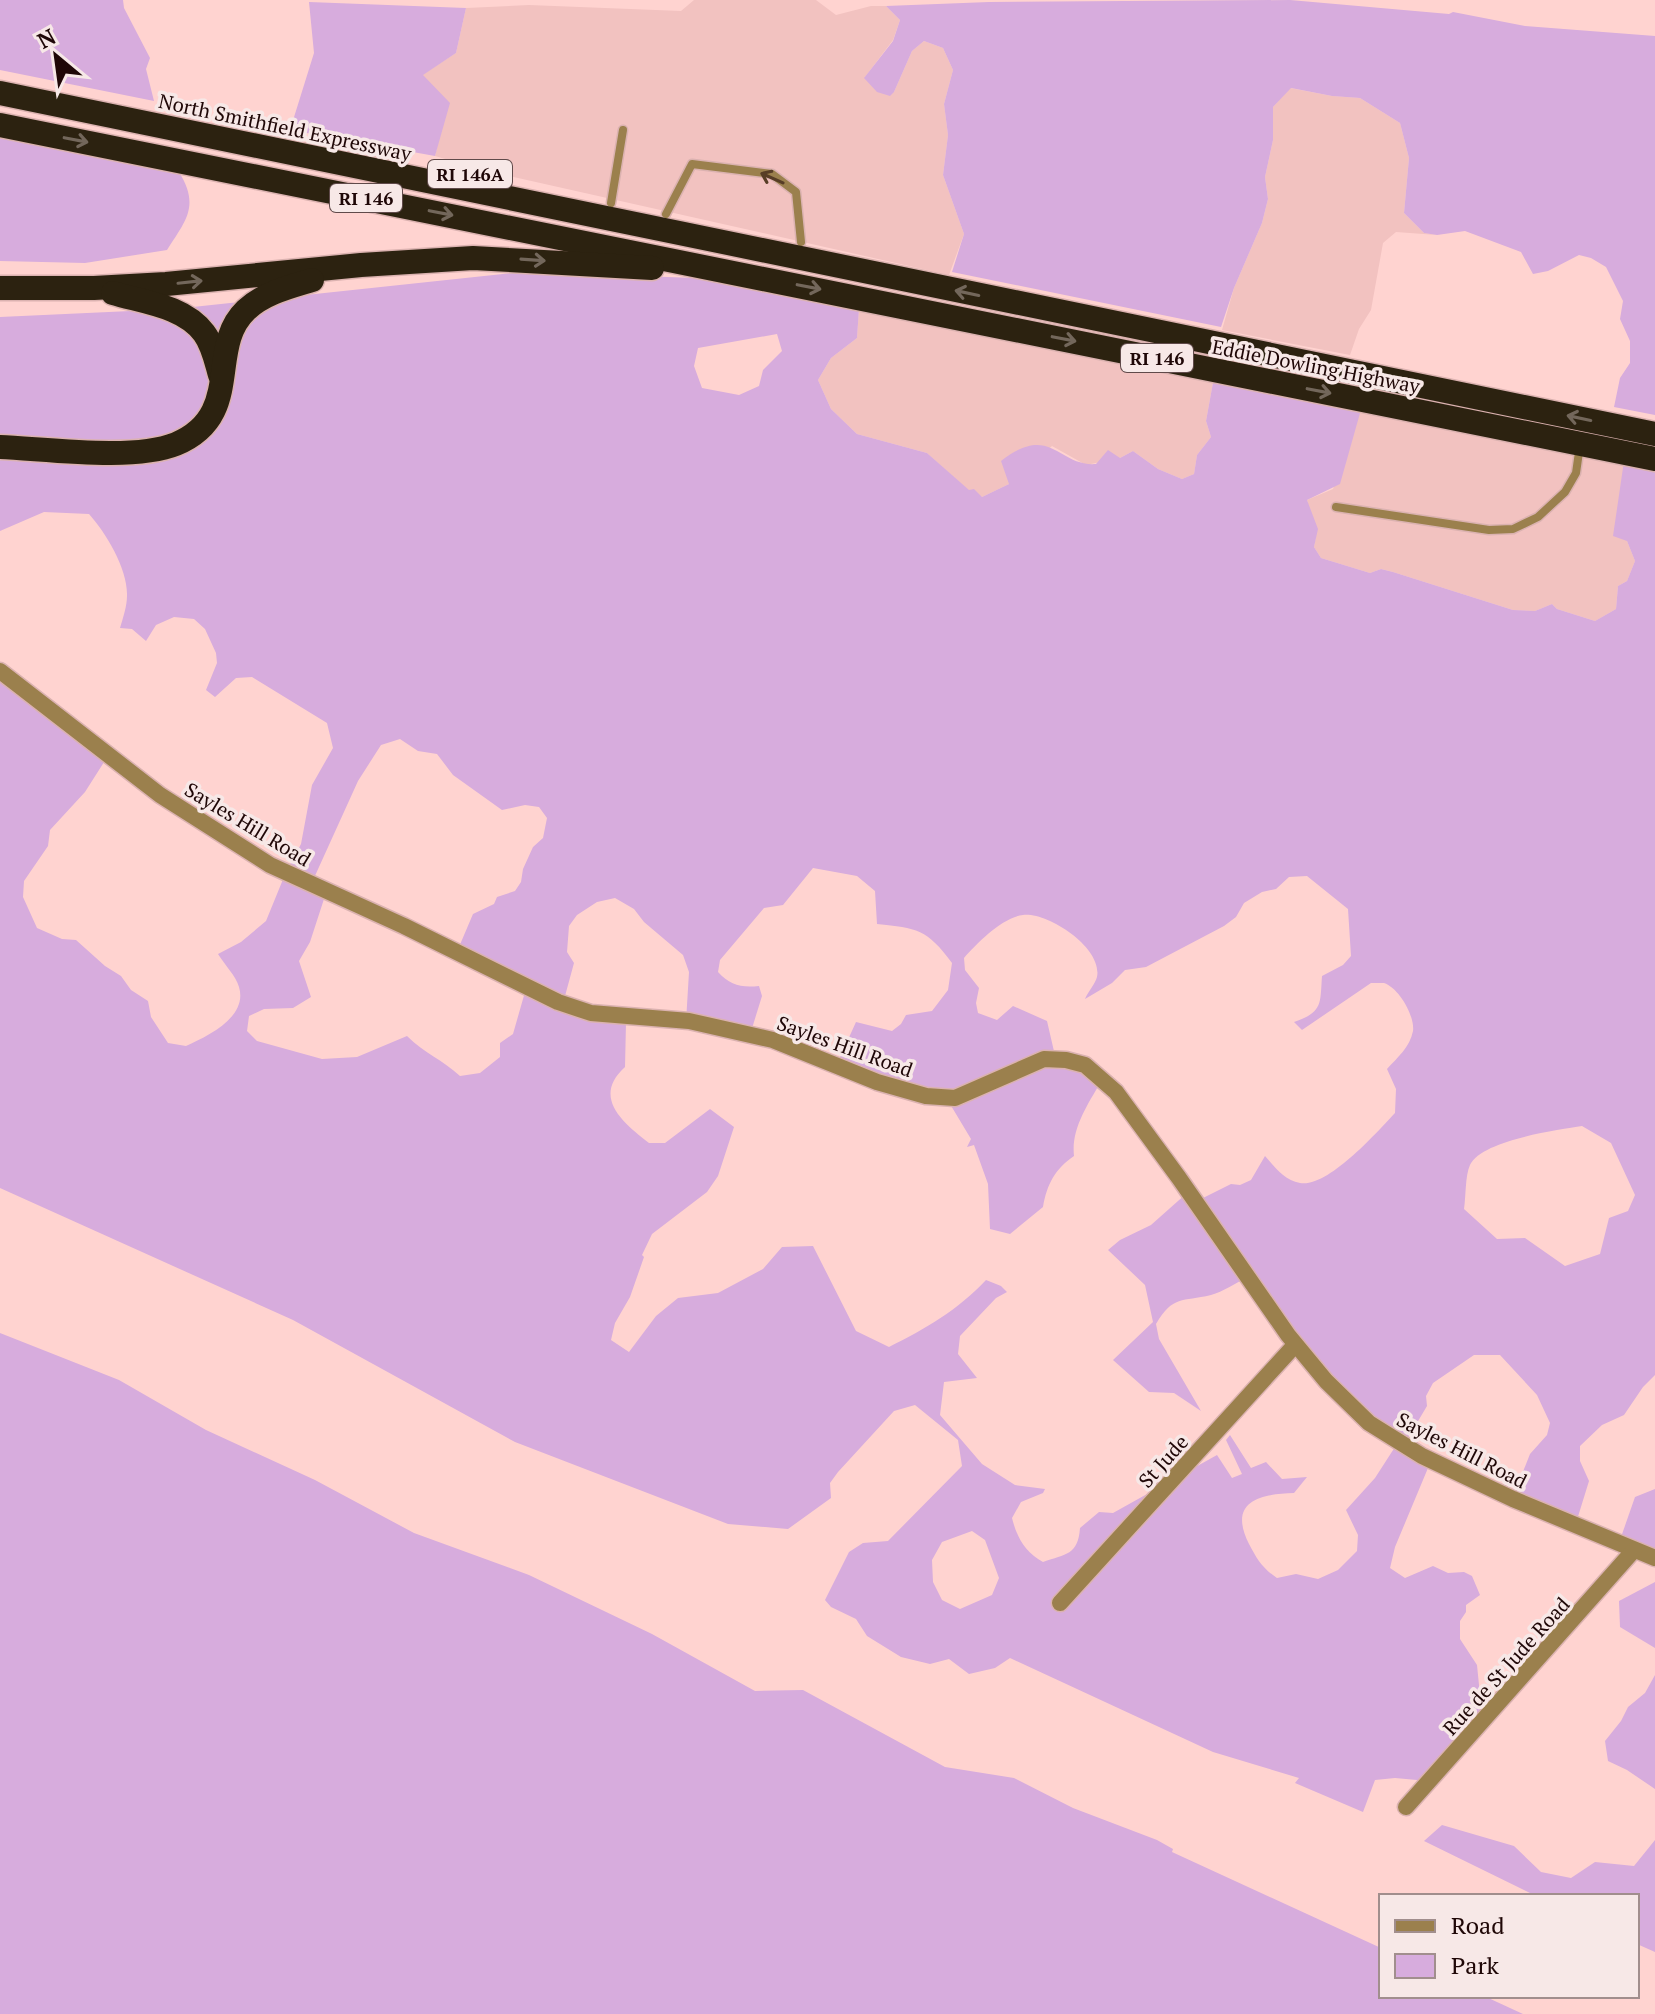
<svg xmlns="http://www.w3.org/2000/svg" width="1655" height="2014" font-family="'PT Serif',serif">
  <rect width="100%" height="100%" fill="#ffd3d0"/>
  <!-- built -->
  <g fill="#f2c2c0">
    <polygon points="694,0 816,0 836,15 871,6 886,6 900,20 893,40 865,77 894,92 912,51 924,41 943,48 953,70 944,104 948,135 943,175 964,234 949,275 483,170 435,156 441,130 422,75 456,53 466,8 529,5 681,11"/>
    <polygon points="1290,88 1332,96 1360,98 1400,123 1409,158 1404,213 1424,233 1437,235 1396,232 1383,243 1371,310 1359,329 1350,355 1222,330 1234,288 1262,223 1268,199 1265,177 1273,140 1273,107"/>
    <polygon points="859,309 1214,377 1206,421 1211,437 1197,455 1194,474 1182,479 1158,469 1133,451 1120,458 1086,465 1052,446 1009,484 982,497 969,491 927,453 857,434 831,409 818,380 831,358 857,338"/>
    <polygon points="1362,406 1624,461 1627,541 1635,561 1627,581 1618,586 1616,609 1595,621 1557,609 1552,604 1535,611 1513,610 1393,572 1381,569 1370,573 1321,558 1314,547 1316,536 1307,500 1333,489"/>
  </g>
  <!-- green -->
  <g fill="#d7acdd" fill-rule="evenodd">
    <polygon points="0,0 123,0 124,8 150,58 146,69 154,101 0,70"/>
    <polygon points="1290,0 1449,14 1453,12 1525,26 1655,36 1655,415 1614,407 1620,378 1630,363 1630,341 1620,319 1623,301 1606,267 1591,258 1579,255 1548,271 1533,274 1521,252 1465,231 1437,235 1424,233 1404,213 1409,158 1400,123 1360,98 1332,96 1291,88 1273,107 1273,140 1265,177 1268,199 1262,223 1234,288 1221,327 952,272 964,234 943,175 948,135 944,104 953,70 943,48 924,41 912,51 894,92 890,96 877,92 864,78 893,41 900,20 886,6 989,2"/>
    <polygon points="309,2 466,8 456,53 423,75 450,103 435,156 290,130 314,53"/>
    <path d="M0,134l179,38c21,34 7,48 -12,78l-82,13 -85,-2z"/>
    <path d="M522,272l232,8 105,29 -2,29 -26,20 -13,22 13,29 26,25 70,19 42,37 5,-1 8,8 27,-13 -8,-23c50,-39 57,6 95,3l12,-14 12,8 13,-7 25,18 24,10 12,-5 3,-19 14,-18 -5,-16 8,-44 148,29 -22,78 -33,16 11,29 -4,18 7,11 49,15 11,-4 12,3 120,38 22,1 17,-7 5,5 38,12 21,-12 2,-23 9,-5 8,-20 -8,-20 -14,-5 11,-75 31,4v910l-12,12 -19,28 -22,10 -22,21v15l9,20 -13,42 -63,-26 17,-43 17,-19 3,-12 -13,-28 -37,-40h-26l-41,28 -7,13 1,10 -22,37 23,25 -33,79 -5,21 15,10 28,-12 15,7 16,-1 8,4 8,19 -14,10v7l-6,9v18l17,26 5,50 -54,66 -33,-3 -20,2 -12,32 -68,-29 4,-5 -86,-26 -203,-94 -15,10 -26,6 -20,-15 -19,5 -29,-7 -34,-21 -11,-17 -25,-12 -6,-7 24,-48 14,-9 25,-2 74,-75 -4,-26 -43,-35 -21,6 -56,61 -8,11 1,15 -43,31 -60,-5 -213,-82 -222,-122 -293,-132v-511l106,82 -21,33 -35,38 -2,16 -24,35 -1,16 14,31 25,11 14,1 29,26 16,10 10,14 17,11 3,16 17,26 18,3c22,-10 62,-29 53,-59 -3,-11 -15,-23 -21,-33l23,-12 25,-21 20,-49 15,-28 11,-59 21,-37 -6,-25 -75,-46 -16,1 -21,19 -9,-7 11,-27 -1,-10 -11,-24 -11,-10 -20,-2 -18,8 -10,16 -14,-12 -12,-1c3,-10 7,-22 7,-32 1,-27 -21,-63 -38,-82l-45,-2 -44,19v-214l174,-8zM777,334l5,17 -19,19 -4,16 -20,9 -37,-7 -8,-22 4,-18zM400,739l18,12 19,3 16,21 49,35 23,-5 14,2 8,11 -4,20 -10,9 -10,22 -2,13 -6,9 -18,6 -3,7 -21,10 -17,40 69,38 -12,42 -13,9v14l-20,16 -20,3c-17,-16 -36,-23 -53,-40l-50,21 -35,2 -65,-18 -10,-10 2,-15 15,-7 29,-1 18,-11 -12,-36 11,-19 14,-43 -15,-10 49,-108 23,-36zM813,868l44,8 18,15 2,33c40,4 50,5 75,39l-4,27 -16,21 -26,4 -5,9 -9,7 -36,-9 -20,44 114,38 21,35 -4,8 7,-2 14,39 2,45 20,5 33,-27c4,-23 12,-38 31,-51 -3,-27 13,-50 26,-73l-44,-23 -9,-39 -34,-15 -16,14 -19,-7 -2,-10 3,-15 -14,-18 -1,-12c13,-15 39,-41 59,-43 25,-3 80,33 74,62 -2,7 -9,15 -12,22l27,-16 13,-13 21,-3 78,-41 12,-9 8,-14 18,-11 14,-3 13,-12 18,-1 41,33 3,47 -8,9 -21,11c-2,28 1,36 -28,46l8,8 69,-47c1,0 12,0 13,0 15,5 31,33 29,48 -3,16 -16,27 -26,38l9,20 -1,24c-18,19 -67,75 -95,70 -16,-3 -25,-16 -35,-27l-14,24 -11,5 -9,-1 -34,17 -10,-8 -36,32 -31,15 -12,10 37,35 8,37 -40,38 36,32 25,1 27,18 -42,-72 -3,-15c17,-29 26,-22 55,-29 12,-3 24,-12 36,-17l122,143 26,26 -20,31 -29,32 12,25 -1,16 -19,19 -20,9 -22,-5 -19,4c-15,-10 -20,-19 -28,-34 -21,-42 9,-50 45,-51l13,-16 -25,2 -16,-17 -15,6 -21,-33 -4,5 16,34 -10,4 -15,-23 -104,58 -14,-1 -19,16c-2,27 -14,26 -37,34 -18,-10 -26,-24 -31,-44l9,-16 22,-9 2,-4 -30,-4 -33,-21 -42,-49 4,-33 33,-4 -19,-24 2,-18 36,-38 11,-6 -6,-6 -15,-6c-28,30 -61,49 -97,67l-33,-16 -43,-85 -31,1 -19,22 -45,24 -40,5 -22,18 -27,36 -18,-12 4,-17 15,-26 14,-40 -2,-2 10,-21 55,-42 11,-16 16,-49 -24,-18 -45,34h-16c-27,-21 -57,-46 -24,-76l1,-44 -64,-16 12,-44 -7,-11 2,-26 8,-11 20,-13 18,-4 19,11 10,13 39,33 6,17 -3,50 63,16 13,-42 -3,-10c-18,2 -29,-1 -41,-14l2,-12 44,-52 19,-3zM1582,1126l29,17 24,52 -7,16 -19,7 -9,36 -35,12 -40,-28 -28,1 -33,-30c2,-12 1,-33 6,-44 12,-25 87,-35 112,-39zM972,1531l13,9 14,38 -7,17 -32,14 -18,-9 -9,-18 -1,-22 10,-18z"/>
    <polygon points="0,1333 119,1380 206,1430 315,1480 414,1533 529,1575 652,1634 755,1691 803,1690 945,1767 1014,1778 1073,1808 1157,1840 1173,1849 1172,1852 1381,1948 1381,1996 1484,1996 1523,2014 0,2014"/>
    <polygon points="1655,1489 1655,1556 1620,1540 1635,1497"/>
    <polygon points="1655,1582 1655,1648 1620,1627 1619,1601"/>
    <polygon points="1655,1675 1655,1789 1627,1770 1608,1761 1605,1741 1621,1721 1628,1707 1645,1693"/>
    <polygon points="1442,1825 1514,1846 1541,1872 1571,1878 1595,1862 1634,1866 1655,1840 1655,1952 1637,1944 1637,1896 1536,1896 1424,1841"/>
  </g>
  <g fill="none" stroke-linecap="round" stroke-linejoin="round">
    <defs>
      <g id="service">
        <polyline points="611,203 623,130"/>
        <polyline points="666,214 692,164 772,174 796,192 801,242"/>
        <polyline points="1336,507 1489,530 1513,529 1538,517 1565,492 1576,473 1580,445"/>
      </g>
      <g id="minor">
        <polyline points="0,671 160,795 270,865 404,926 558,1002 591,1013 689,1021 773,1040 877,1082 926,1096 955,1098 1044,1059 1066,1060 1085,1065 1116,1092 1179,1178 1288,1335 1326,1381 1369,1423 1422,1456 1513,1499 1655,1558"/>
        <polyline points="1060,1603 1295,1345"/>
        <polyline points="1406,1807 1634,1550"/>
      </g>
      <g id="motorway">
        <polyline points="0,93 1655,434"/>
        <polyline points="0,125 1655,459"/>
        <polyline points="0,288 94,288 166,284 361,265 473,258 652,268"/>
        <path d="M113,293c30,9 71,13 91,40 9,12 12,28 16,42"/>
        <path d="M0,447c47,2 134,14 176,-3 69,-29 30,-96 70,-134 18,-17 43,-23 66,-30"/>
      </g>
    </defs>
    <!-- service casing -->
    <use href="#service" stroke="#dbb2b0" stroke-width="11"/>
    <!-- minor casing -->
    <use href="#minor" stroke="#dbb2b0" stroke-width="19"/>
    <!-- motorway casing -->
    <use href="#motorway" stroke="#dbb2b0" stroke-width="27"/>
    <!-- service -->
    <use href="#service" stroke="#9b804d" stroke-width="8"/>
    <!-- minor -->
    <use href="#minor" stroke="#9b804d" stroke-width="16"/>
    <!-- motorway -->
    <use href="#motorway" stroke="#2c2210" stroke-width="24"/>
  </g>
  <!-- one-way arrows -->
  <defs><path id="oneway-shaft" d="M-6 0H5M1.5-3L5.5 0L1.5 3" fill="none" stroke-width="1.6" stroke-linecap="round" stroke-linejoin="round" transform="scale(2)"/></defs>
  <g stroke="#73675b">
    <use href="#oneway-shaft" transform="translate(76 140) rotate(11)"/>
    <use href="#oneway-shaft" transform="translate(441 213) rotate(11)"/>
    <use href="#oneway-shaft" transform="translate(533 260) rotate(4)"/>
    <use href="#oneway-shaft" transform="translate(190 282) rotate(-6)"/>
    <use href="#oneway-shaft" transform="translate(809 287) rotate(11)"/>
    <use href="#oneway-shaft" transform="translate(967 293) rotate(-168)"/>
    <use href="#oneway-shaft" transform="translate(1064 339) rotate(11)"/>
    <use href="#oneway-shaft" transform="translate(1319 391) rotate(11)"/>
    <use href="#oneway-shaft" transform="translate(1579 418) rotate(-168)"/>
  </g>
  <use stroke="#573d26" href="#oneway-shaft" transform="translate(772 178) rotate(-156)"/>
  <g text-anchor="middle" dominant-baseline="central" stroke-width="7" stroke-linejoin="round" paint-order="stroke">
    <!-- shield labels -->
    <g fill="#f7e8e7" stroke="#604a4a" stroke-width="2">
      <rect x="428" y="160" width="84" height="28" rx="6"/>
      <rect x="330" y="184" width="72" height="28" rx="6"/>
      <rect x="1121" y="344" width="72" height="28" rx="6"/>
    </g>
    <g font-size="18" font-weight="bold" fill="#1f0707">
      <text x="470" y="174">RI 146A</text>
      <text x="366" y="198">RI 146</text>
      <text x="1157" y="358">RI 146</text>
    </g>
    <!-- street labels -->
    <g font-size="20" fill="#1f0707" stroke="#f7e8e7">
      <text transform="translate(285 127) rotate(12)">North Smithfield Expressway</text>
      <text transform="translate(1316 366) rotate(11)">Eddie Dowling Highway</text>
      <text transform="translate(248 824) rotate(31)">Sayles Hill Road</text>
      <text transform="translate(845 1046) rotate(20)">Sayles Hill Road</text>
      <text transform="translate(1462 1450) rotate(27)">Sayles Hill Road</text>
      <text transform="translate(1163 1461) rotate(-48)">St Jude</text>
      <text transform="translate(1506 1666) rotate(-48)">Rue de St Jude Road</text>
    </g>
  </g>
  <!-- legend -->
  <rect x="1379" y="1894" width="260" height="104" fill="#f7e8e7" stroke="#a18e8d" stroke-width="2"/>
  <rect x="1395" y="1920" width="40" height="12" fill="#9b804d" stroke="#a18e8d" stroke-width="2"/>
  <text x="1451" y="1934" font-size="24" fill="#1f0707">Road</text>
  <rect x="1395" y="1954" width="40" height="24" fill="#d7acdd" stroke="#a18e8d" stroke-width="2"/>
  <text x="1451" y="1974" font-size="24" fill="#1f0707">Park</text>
  <!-- north arrow -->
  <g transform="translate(56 56) rotate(331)" stroke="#f7e8e7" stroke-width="6" paint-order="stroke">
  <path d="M0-6L14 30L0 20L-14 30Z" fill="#1f0707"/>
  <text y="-12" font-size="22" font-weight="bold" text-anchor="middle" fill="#1f0707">N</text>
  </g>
</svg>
